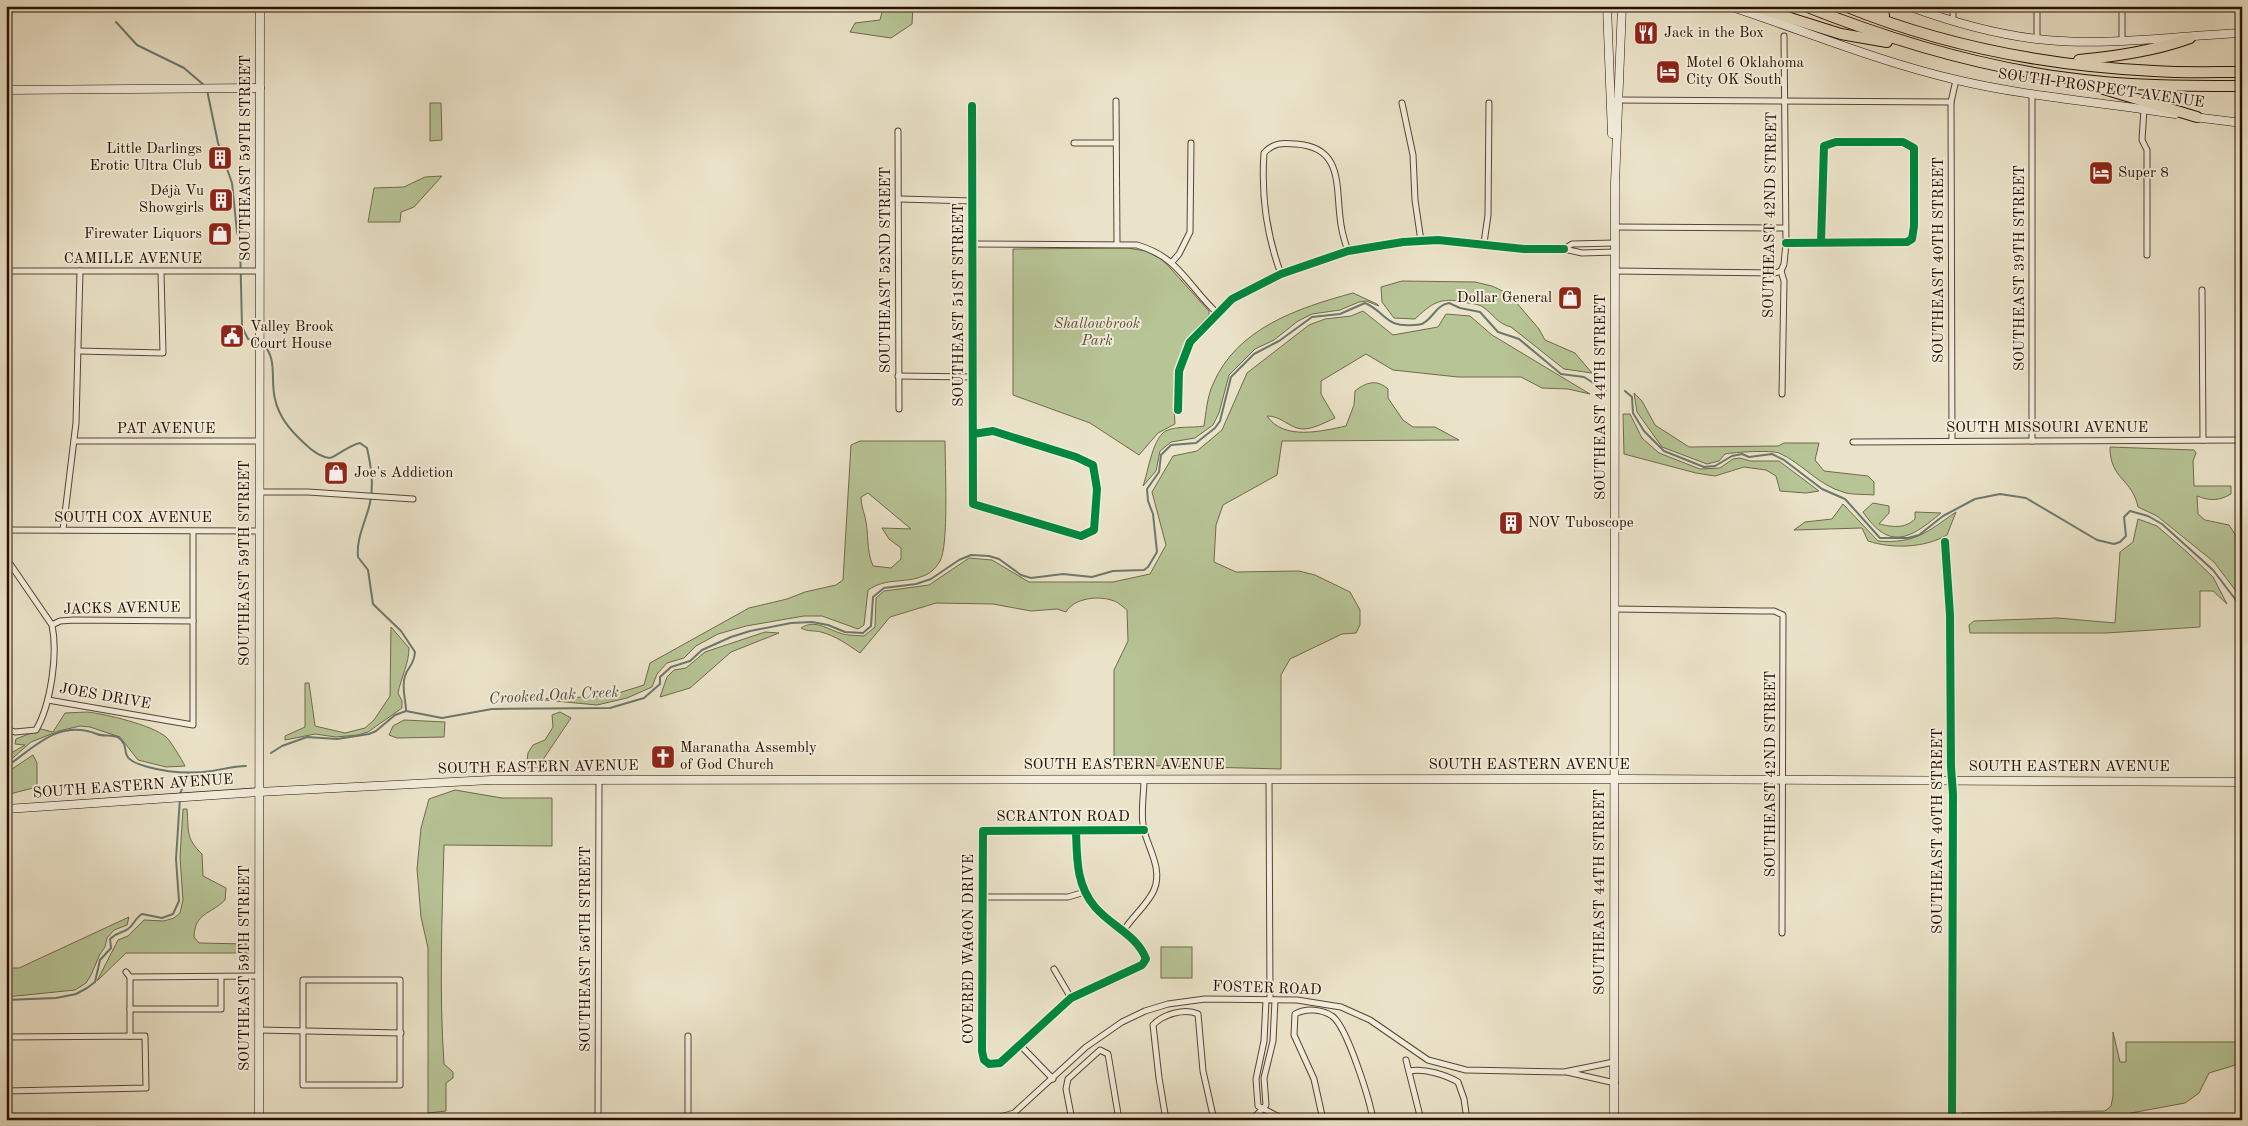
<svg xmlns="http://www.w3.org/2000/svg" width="2248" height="1126" font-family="'Old Standard TT',serif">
  <rect width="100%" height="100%" fill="#ebe3c9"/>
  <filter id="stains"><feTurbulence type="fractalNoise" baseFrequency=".004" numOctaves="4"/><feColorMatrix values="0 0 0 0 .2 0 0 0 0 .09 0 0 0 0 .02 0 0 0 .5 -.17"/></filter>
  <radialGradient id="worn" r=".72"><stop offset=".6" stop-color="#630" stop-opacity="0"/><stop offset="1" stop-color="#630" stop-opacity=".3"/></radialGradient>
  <!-- green -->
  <g fill="#b7c496" stroke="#706a4b" fill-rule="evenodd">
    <polygon points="879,6 913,6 912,24 891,38 850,32 855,23 880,20 883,8"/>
    <polygon points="430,103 441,103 442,140 430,141"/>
    <polygon points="442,176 414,207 401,212 400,222 368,222 374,188 404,187 425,177"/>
    <path d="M1128,248l17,3 17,8 47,52v4c-37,35 -37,61 -34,109l-17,9 -19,22 -49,-32 -77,-28v-146z"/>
    <path d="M1402,281l73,1 17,4 17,8 30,35 6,11 30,13 17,20 -28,-4 -53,-42c-13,-3 -18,-13 -28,-20 -6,-4 -13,-3 -19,-5 -24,-5 -32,1 -49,17l-21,-1 -12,-16 -1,-15z"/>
    <path d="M1353,293l24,11 2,2 -13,-5 -7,1 -19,8 -28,4 -14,7 -24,19 -19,9 -26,26 -10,38 -6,12 -18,13 -24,4 -11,9 -4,20 -13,15c5,-13 10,-52 25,-56 11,-4 24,-2 36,-4 2,-13 3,-29 9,-42 24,-56 85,-76 140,-91z"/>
    <path d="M1363,311l30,24 45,-8 8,-13 24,2 22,19 98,59 -22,-5 -26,-1 -21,-11h-63l-65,-7 -27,-16 -45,27v13l14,24c-11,5 -27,14 -38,10 -12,-4 -17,-12 -30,-12 17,25 55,15 79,10l8,-21 1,-14c11,-9 22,-12 33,-2v9l15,22 10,7h22l24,13 -177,1 -5,34 -54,30 -7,20 -2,37 22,10 63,-1 16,4 35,17 10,18v15l-4,8 -14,1 -52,25 -9,16v94l-155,-4 1,3 -13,-9v-89l14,-29 -1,-31c-4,-3 -9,-8 -13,-9 -15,-6 -40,-3 -48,11l-9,-3 -26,2 -38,-7 -57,-1 -46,14 -30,36c-13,-9 -24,-17 -39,-21 -7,-2 -13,0 -20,-4 14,-9 26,1 39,5 7,3 17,2 24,3l11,-9 1,-29 8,-7 45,-6 40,-27 23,2 37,22h84l37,-8 16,-29 -14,-53 21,-36 24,-5 25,-21 25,-57 62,-48 16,-6 26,-3z"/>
    <path d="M1634,393l8,8 13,24 34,22 89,-1 6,-3h35l-4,17 9,11 44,5 6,6v13c-9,-1 -24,0 -31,-3 -25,-7 -41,-29 -64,-39 -8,-3 -44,-1 -54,1l-6,7 -12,3 -45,-17 -25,-35z"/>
    <polygon points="1623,414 1630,414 1642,438 1659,453 1700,469 1720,468 1733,459 1740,458 1750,461 1779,461 1819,491 1806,493 1780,491 1776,476 1766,470 1744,467 1715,476 1696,473 1624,454"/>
    <path d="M860,441h85c0,23 4,105 -5,120 -3,6 -10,13 -17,15 -19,8 -36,1 -55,14l-4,35 -6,4 -36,-13h-18l-58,10 -28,8 -22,12 -12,12 -17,5 -10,11 -5,13 -25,11 -30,7 -63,-6 75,-3 35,-11 6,-22 99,-55 38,-9 18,-7 31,-7 7,-5 8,-135zM868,493l43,36 -29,-1 7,11 12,9v11l-10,9 -18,-2c-7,-16 -4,-33 -8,-49 -2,-8 -4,-12 -4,-20z"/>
    <path d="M2110,447l84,3 2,3 -3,8 1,25h37v8c-12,7 -21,7 -34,2l1,18 7,6 24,5 13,20v54l-28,-37 -57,-46 -19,-9c-6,-29 -28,-27 -28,-60z"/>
    <path d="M1873,503l16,3v7l-10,11c13,3 26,5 36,-5v-7l26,1c-30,25 -51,39 -78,-1z"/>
    <path d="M1843,504l35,37c37,3 49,-9 78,-29l-9,23c-22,13 -55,14 -79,6l-6,-13 -68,2 11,-8 27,-3z"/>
    <polygon points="2138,519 2157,526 2187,552 2213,577 2227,604 2213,591 2200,591 2200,627 2106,633 1970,633 1969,625 1974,621 2058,618 2115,623 2120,552 2133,542"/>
    <path d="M391,627l18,21c0,15 -8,30 -11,45l4,8v7l-34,24 -10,3 -22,2 -21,-3 -30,6v-4l20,-9v-44h4l6,43 30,7 20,-5 9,-8 16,-24z"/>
    <polygon points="765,632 779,633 731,652 690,688 660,697 667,677 674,670 686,668 705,652"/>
    <path d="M87,712c19,2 65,13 79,25 4,3 16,23 19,29l-19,1 -28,-7 -18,-23 -30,-10 -10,-1 -21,5 -28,11 -25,22v-8l19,-11 -10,-1 1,-5 25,-10 12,3 12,-19z"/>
    <polygon points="560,712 571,718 538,767 526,768 528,753 533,745 545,740 553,727 552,715"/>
    <polygon points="404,720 445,722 444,737 397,738 389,735 393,726"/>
    <polygon points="33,755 37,763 37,787 6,795 6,773"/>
    <path d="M455,790l47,8h50v48l-108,-1c-2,73 -5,146 0,219l9,8v6l-7,5v28l-18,2v-165l-7,-31 -4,-48 4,-41 8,-29z"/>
    <path d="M183,809h4c2,21 -2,29 15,45l1,22 23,12 -1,12c-15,15 -30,12 -31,37l5,6 48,1 2,9h-123l-29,28 21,-41 10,-4 16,-16 20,1 10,-3 6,-5 3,-13 -3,-43z"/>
    <polygon points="129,917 127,925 114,930 107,938 105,947 100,954 91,975 86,983 75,990 6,997 6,968 19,968"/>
    <rect x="1161" y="947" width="31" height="31"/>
    <polygon points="2113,1032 2120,1062 2126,1062 2126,1042 2242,1042 2242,1063 2209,1073 2199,1093 2185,1103 2131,1113 2130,1120 1963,1120 1962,1113 2105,1111 2111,1106 2113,1096"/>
    <polygon points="1733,1115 1843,1120 1674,1120 1671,1118 1710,1118"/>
  </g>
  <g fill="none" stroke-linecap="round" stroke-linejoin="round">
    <!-- stream -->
    <g stroke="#6b786d" stroke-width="2">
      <polyline points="116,22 137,45 184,68 205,86"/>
      <polyline points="207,90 218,143 232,183 237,232 240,242 242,327 248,339 257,340"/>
      <path d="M263,344c15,15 7,36 12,55 4,18 15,31 29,44 7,7 15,14 26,15 4,0 19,-13 30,-15l7,5c4,18 7,36 3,55 -4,18 -14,35 -12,54l10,13 5,34 28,27 14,21c-1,14 -7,14 -10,24 -4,12 1,23 1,35"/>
      <polyline points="1625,391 1632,397 1633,413 1644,431 1664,451 1704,467 1715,466 1732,456 1742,454 1749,457 1772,454 1784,460 1822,489 1845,499 1880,538 1908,538 1919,535 1943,516 1975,499 2000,494 2026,498 2097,540 2114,544 2120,542 2126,536 2124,517 2130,511 2148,516 2162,524 2213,570 2242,608"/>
      <path d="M271,753l11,-7 25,-9 30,2 32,-5 7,-3 19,-16 11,-4 36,7 50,-9 118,-1 34,-10 16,-14v-7l11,-10 19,-6 12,-11 29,-13 19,-6 41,-8 21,-1 16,3 17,7 18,1 8,-7 2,-29 11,-9 32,-4 15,-5 28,-19 12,-5 18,1 10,3 22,16 10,3 32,-4 29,3 21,-6 31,-1 4,-3 9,-15 -4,-38 -5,-13 -1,-12 12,-17 2,-17 10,-10 25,-2 19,-15 5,-7 11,-44 23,-23 25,-13 33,-24 28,-3 25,-11c21,9 20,25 49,22 3,0 8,0 11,-3 9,-6 12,-17 24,-19l11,5 20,4 18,20 21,7 42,35 23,3 22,14"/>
      <path d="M6,767c29,-20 52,-48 91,-33 6,3 16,0 22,4 14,11 -5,20 29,29 22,6 43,7 64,4 12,-2 23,-5 34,-5"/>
      <polyline points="180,794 188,773"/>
      <path d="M6,1000l50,-2 20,-4 11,-6 8,-6 5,-22 11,-12 -1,-9c8,-8 11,-5 18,-10 6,-4 7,-11 14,-15l20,4 11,-4 6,-13 -3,-42 4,-61"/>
    </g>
    <defs>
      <g id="minor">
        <polyline points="1953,6 1953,20"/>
        <polyline points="2037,6 2037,39"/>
        <polyline points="2122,6 2122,41"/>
        <polyline points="1616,100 1951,102"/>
        <polyline points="1116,101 1117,244"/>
        <polyline points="1402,103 1413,155 1415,200 1421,241"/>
        <polyline points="972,106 973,504 1081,536 1094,530 1097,489 1093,465 1076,457 993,431 973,434"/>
        <polyline points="2144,109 2142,140 2147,150 2147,255"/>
        <polyline points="898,131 899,409"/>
        <polyline points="1074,143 1116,143"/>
        <polyline points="900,199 973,201"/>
        <polyline points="1615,227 1785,228"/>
        <polyline points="1484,243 1488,215 1489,103"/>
        <polyline points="1615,243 1572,244 1564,249 1582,253 1615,252"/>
        <polyline points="1786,243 1907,242 1912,239 1914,226 1914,148 1903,142 1836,142 1824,146 1821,242"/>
        <path d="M974,244l163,1c42,12 50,40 80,68"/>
        <polyline points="1172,262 1179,254 1190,232 1191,143"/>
        <polyline points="6,271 259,271"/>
        <polyline points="1615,271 1775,273 1781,271"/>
        <path d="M1281,274c-15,-40 -20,-78 -17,-121 10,-11 19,-10 32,-9 46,3 40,40 44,73 1,12 4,23 8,34"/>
        <polyline points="2202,290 2203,440"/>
        <polyline points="78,351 163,353 161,272"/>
        <polyline points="898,376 972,377"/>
        <polyline points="1782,394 1784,281 1781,271 1784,264 1786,243 1784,36"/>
        <polyline points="1178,410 1179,371 1190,342 1232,299 1281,274 1348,251 1403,242 1438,240 1524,249 1564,249"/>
        <polyline points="74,441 259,441"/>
        <polyline points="1952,441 1951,102 1956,80"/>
        <polyline points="2032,441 2032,96"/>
        <polyline points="1853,442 2242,440"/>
        <polyline points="259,492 308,492 413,499"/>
        <polyline points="6,530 259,531"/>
        <polyline points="63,530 76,423 80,271"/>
        <polyline points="1945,542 1950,615 1951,767 1953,794 1952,1120"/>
        <path d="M6,558l46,67c6,29 -1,79 -16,105l-21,2 -9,-3"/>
        <polyline points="1615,609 1760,611 1774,611 1783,615 1782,933"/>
        <polyline points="52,625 60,621 74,620 193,621"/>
        <polyline points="48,700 193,725 193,532"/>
        <polyline points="1269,779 1270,1000"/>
        <path d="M1076,831c1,27 0,54 19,76 16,19 42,28 51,52l-4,6 -71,33 -71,65 -11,1 -5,-4 -2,-9 1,-220 161,-1"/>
        <polyline points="982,897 1068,897 1085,892"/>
        <path d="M1124,930c9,-14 24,-26 30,-40 9,-21 -6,-42 -10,-60 -4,-15 0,-35 0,-51"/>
        <polyline points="1054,969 1071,998"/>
        <polyline points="126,972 130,977 259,976"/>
        <polyline points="130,977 130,1036"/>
        <rect x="303" y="980" width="97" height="105"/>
        <polyline points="1266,1000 1264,1041 1256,1079 1258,1106 1285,1120"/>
        <polyline points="130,1009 221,1009 221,977"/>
        <polyline points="259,1030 401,1033"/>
        <polyline points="688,1036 688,1120"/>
        <polyline points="6,1037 145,1036 146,1088 6,1091"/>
        <polyline points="1020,1045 1053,1079"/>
        <polyline points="1406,1060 1421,1120"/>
        <path d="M1410,1071c14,-3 36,4 48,11l6,17 3,21"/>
        <polyline points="1567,1072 1615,1083"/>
        <polyline points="598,1120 599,779"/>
        <polyline points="990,1120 1014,1113 1086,1047 1122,1022 1145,1011 1168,1004 1205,999 1297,1000 1341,1007 1370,1020 1428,1060 1466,1070 1564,1072 1614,1062"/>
        <polyline points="1072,1120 1066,1089 1068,1079 1100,1050 1108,1054 1119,1120"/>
        <path d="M1166,1120l-7,-42 -6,-53c10,-11 32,-17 45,-11l5,57 11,49"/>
        <polyline points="1252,1120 1266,1105 1264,1078 1273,1041 1275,1000"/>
        <path d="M1323,1120l-9,-41 -20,-44 1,-21c11,-6 27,-5 37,2 15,10 38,85 41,104"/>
      </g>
      <g id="secondary">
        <polyline points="1607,6 1612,134"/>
        <path d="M1729,6c76,25 150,56 228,74 72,17 145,22 218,34"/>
        <path d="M1908,6c41,15 86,28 129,33 68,8 137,-3 205,-6"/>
        <polyline points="6,90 260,88"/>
        <polyline points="2194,117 2242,123"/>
        <polyline points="6,809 258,792 491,780 1629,779 2242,782"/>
        <polyline points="259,1120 260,6"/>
        <polyline points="1614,1120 1615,183 1622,6"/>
      </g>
      <g id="motorway">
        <polyline points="1752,6 1841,34 1887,42"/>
        <path d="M1805,6c85,34 172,60 263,72 57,8 116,8 174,8"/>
        <path d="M1845,6c98,40 204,60 309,65 29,2 59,1 88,1"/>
        <polyline points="1868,6 1884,15"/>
        <path d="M2079,60c38,-4 75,-9 111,-22"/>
        <polyline points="2087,84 2197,117"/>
      </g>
    </defs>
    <!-- minor casing -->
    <use href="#minor" stroke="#594432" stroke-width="7"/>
    <!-- secondary casing -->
    <use href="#secondary" stroke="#280f00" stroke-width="9"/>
    <!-- motorway casing -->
    <use href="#motorway" stroke="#280f00" stroke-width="12"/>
    <!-- minor -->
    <use href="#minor" stroke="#f2eddc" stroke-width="5"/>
    <!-- secondary -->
    <use href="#secondary" stroke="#f2eddc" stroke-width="8"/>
    <!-- motorway -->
    <use href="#motorway" stroke="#ebe3c9" stroke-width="10"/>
    <defs>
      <g id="cycleway">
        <polyline points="972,106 973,504 1081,536 1094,530 1097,489 1093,465 1076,457 993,431 973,434"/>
        <polyline points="1786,243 1907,242 1912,239 1914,226 1914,148 1903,142 1836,142 1824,146 1821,242"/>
        <polyline points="1178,410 1179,371 1190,342 1232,299 1281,274 1348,251 1403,242 1438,240 1524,249 1564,249"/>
        <polyline points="1945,542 1950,615 1951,767 1953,794 1952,1120"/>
        <path d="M1076,831c1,27 0,54 19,76 16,19 42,28 51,52l-4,6 -71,33 -71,65 -11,1 -5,-4 -2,-9 1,-220 161,-1"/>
      </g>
    </defs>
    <!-- cycleway casing -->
    <use href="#cycleway" stroke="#f2eddc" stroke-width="11"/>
    <!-- cycleway -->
    <use href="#cycleway" stroke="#00873e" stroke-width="8"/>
  </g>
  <!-- icons -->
  <defs>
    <symbol id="restaurant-square" viewBox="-11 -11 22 22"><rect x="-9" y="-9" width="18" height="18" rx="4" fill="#8f2418" stroke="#f2eddc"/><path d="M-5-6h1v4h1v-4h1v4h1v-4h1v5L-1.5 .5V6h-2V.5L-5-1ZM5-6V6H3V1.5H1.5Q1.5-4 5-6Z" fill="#fff"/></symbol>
    <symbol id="hotel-square" viewBox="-11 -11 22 22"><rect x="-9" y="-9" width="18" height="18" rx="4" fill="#8f2418" stroke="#f2eddc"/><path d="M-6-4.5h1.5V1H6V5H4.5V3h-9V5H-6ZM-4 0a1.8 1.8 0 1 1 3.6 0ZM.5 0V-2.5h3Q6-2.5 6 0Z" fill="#fff"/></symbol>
    <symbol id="building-square" viewBox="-11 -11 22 22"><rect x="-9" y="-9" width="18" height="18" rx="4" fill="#8f2418" stroke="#f2eddc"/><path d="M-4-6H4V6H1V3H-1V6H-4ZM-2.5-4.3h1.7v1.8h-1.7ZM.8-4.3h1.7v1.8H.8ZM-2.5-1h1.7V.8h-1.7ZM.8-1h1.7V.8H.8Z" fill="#fff"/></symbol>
    <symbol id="shop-square" viewBox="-11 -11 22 22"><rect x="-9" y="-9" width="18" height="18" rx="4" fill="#8f2418" stroke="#f2eddc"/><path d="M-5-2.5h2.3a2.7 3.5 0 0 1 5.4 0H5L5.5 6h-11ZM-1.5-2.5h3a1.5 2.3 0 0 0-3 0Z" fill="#fff"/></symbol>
    <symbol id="civic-square" viewBox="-11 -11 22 22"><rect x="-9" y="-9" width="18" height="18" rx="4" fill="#8f2418" stroke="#f2eddc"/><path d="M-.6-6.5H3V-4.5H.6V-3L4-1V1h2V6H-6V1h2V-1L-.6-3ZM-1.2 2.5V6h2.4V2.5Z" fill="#fff"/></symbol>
    <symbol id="church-square" viewBox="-11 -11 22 22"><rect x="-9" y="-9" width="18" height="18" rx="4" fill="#8f2418" stroke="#f2eddc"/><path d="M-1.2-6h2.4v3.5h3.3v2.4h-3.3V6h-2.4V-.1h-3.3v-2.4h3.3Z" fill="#fff"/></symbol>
  </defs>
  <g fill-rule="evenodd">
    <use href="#restaurant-square" x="1632" y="19" width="28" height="28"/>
    <use href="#hotel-square" x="1654" y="58" width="28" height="28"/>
    <use href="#building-square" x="206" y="144" width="28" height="28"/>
    <use href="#hotel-square" x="2087" y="159" width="28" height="28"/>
    <use href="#building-square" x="207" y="186" width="28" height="28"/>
    <use href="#shop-square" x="206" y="220" width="28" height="28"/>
    <use href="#shop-square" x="1556" y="284" width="28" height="28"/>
    <use href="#civic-square" x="218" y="322" width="28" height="28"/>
    <use href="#shop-square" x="322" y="459" width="28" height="28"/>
    <use href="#building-square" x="1497" y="509" width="28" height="28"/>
    <use href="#church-square" x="649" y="743" width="28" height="28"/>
  </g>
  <g text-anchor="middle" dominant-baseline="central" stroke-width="4" stroke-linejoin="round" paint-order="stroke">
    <!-- poi labels -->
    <g font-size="15" fill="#280f00" stroke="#f2eddc" text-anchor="start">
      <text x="1664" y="33">Jack in the Box</text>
      <text x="1686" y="63">Motel 6 Oklahoma<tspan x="1686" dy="17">City OK South</tspan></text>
      <text x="202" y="149" text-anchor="end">Little Darlings<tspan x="202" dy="17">Erotic Ultra Club</tspan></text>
      <text x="2118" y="173">Super 8</text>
      <text x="204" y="191" text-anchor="end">Déjà Vu<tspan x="204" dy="17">Showgirls</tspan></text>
      <text x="202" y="234" text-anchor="end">Firewater Liquors</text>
      <text x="1552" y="298" text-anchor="end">Dollar General</text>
      <text x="250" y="327">Valley Brook<tspan x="250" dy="17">Court House</tspan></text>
      <text x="354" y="473">Joe's Addiction</text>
      <text x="1528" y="523">NOV Tuboscope</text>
      <text x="680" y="748">Maranatha Assembly<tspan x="680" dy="17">of God Church</tspan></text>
    </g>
    <!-- street labels -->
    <g font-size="15" fill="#280f00" stroke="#f2eddc">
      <text transform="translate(2101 89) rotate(8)">SOUTH PROSPECT AVENUE</text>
      <text transform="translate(246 158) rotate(-90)">SOUTHEAST 59TH STREET</text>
      <text transform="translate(1771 215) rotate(-89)">SOUTHEAST 42ND STREET</text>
      <text x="133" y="259">CAMILLE AVENUE</text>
      <text transform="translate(1939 260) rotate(-90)">SOUTHEAST 40TH STREET</text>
      <text transform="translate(2020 268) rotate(-90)">SOUTHEAST 39TH STREET</text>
      <text transform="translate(886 270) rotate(-90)">SOUTHEAST 52ND STREET</text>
      <text transform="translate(959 305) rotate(-90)">SOUTHEAST 51ST STREET</text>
      <text transform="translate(1601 397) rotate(-90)">SOUTHEAST 44TH STREET</text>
      <text x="2047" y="428">SOUTH MISSOURI AVENUE</text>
      <text x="166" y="429">PAT AVENUE</text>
      <text x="133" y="518">SOUTH COX AVENUE</text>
      <text transform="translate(245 563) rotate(-90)">SOUTHEAST 59TH STREET</text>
      <text transform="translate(122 609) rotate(-1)">JACKS AVENUE</text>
      <text transform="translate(105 697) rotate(10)">JOES DRIVE</text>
      <text x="1124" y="765">SOUTH EASTERN AVENUE</text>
      <text x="1529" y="765">SOUTH EASTERN AVENUE</text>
      <text x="2069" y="767">SOUTH EASTERN AVENUE</text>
      <text transform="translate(538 768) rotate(-1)">SOUTH EASTERN AVENUE</text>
      <text transform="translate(1771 774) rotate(-90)">SOUTHEAST 42ND STREET</text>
      <text transform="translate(133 787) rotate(-4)">SOUTH EASTERN AVENUE</text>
      <text x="1063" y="817">SCRANTON ROAD</text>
      <text transform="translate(1938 831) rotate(-90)">SOUTHEAST 40TH STREET</text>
      <text transform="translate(1600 892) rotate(-90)">SOUTHEAST 44TH STREET</text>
      <text transform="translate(586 949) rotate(-90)">SOUTHEAST 56TH STREET</text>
      <text transform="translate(969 949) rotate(-90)">COVERED WAGON DRIVE</text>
      <text transform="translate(245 968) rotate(-90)">SOUTHEAST 59TH STREET</text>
      <text transform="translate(1267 989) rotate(2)">FOSTER ROAD</text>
    </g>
    <!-- park labels -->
    <g font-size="15" font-style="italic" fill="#5a4e34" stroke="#f2eddc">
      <text x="1097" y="324">Shallowbrook<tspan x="1097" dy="17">Park</tspan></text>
    </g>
    <!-- water labels -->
    <g font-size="16" font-style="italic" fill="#4f4c40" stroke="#f2eddc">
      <text transform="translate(554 696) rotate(-3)">Crooked Oak Creek</text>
    </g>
  </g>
  <!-- margin -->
  <rect width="2248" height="1126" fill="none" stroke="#ebe3c9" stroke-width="25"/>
  <rect x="8" y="8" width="2233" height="1111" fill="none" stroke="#280f00" stroke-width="2.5"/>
  <rect x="12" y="12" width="2223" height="1101" fill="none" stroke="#280f00"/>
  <rect width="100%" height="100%" filter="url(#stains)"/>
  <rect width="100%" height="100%" fill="url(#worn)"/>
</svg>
